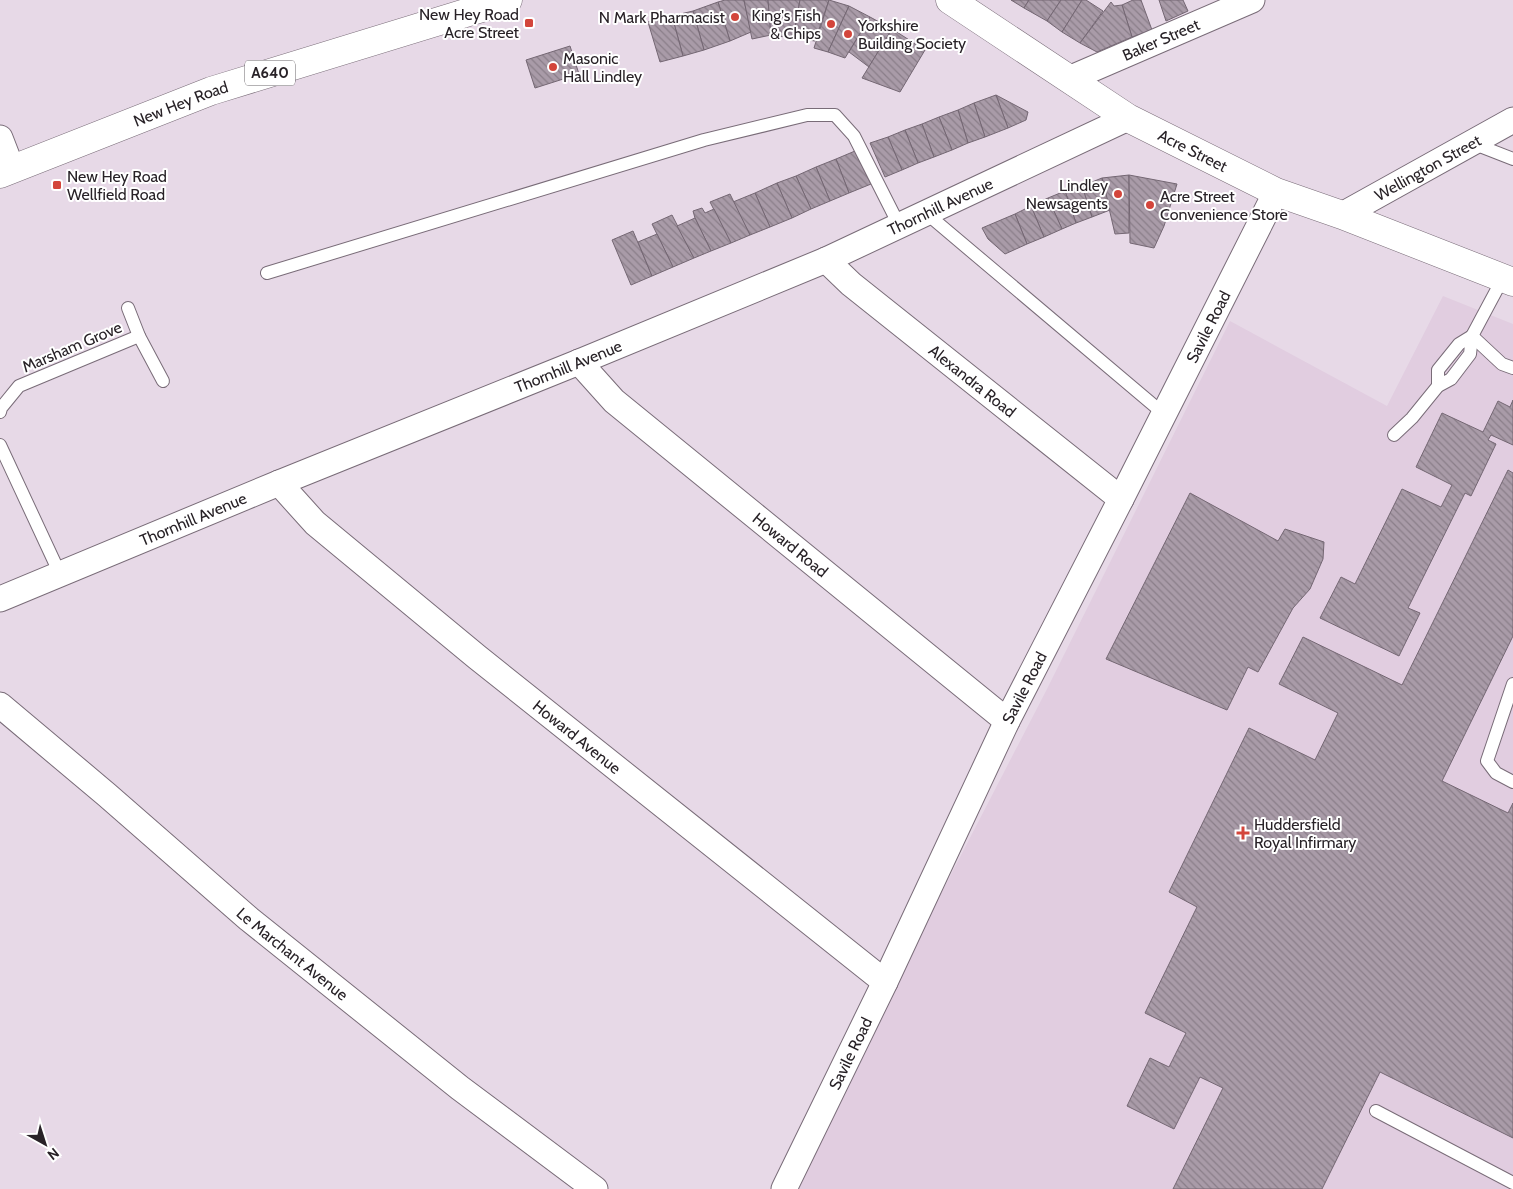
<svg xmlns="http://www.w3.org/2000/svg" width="1513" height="1189" font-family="Cabin,sans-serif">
  <defs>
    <pattern id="building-back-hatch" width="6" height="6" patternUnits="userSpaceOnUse" patternTransform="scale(1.25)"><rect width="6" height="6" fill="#a99ba8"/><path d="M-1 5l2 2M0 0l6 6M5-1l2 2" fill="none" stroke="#8a7e89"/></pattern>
  </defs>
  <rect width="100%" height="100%" fill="#e7d9e7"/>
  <!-- built -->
  <polygon fill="#e1cde0" points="1443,296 1513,324 1513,1189 795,1189 899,975 1046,691 1230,321 1387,406"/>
  <!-- building -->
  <g fill="url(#building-back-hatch)" stroke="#746773">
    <polygon points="725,0 744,0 751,32 730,41 718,2"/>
    <polygon points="744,0 768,0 771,35 752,39"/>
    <polygon points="768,0 800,0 793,38 771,35"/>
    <polygon points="800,0 829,0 815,41 793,38"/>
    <polygon points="829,0 849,6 828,52 814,48"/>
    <polygon points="1011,0 1029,0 1024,8"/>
    <polygon points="1029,0 1061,0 1047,21 1024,8"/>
    <polygon points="1061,0 1082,0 1062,32 1047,21"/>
    <polygon points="1082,0 1086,0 1103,11 1080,43 1062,32"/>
    <polygon points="1133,0 1141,0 1152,30 1132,37 1122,5"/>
    <polygon points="1159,0 1183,0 1188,11 1166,21"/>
    <polygon points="718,2 730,41 704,50 693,11"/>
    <polygon points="1111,2 1114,6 1122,5 1132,37 1097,52 1080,43"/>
    <polygon points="849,6 870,17 845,58 828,52"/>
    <polygon points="693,11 704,50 683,56 672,16"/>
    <polygon points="672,16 683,56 660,62 648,22"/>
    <polygon points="870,17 892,29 869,67 849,52"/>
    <polygon points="892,29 925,50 900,92 862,78"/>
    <polygon points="570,46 579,74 535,88 526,60"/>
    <polygon points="996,95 1028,112 1026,120 1008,128"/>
    <polygon points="996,95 1008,128 985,137 974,103"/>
    <polygon points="974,103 985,137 968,143 958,110"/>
    <polygon points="958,110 968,143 952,150 939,117"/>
    <polygon points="939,117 952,150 934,157 922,124"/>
    <polygon points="922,124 934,157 918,163 905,130"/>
    <polygon points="905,130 918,163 902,170 888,137"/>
    <polygon points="888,137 902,170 885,177 870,143"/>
    <polygon points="855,151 871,184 849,193 836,159"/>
    <polygon points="836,159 849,193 830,201 816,167"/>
    <polygon points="816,167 830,201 811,209 796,176"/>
    <polygon points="1129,175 1129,233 1115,234 1102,178"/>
    <polygon points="1129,175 1177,184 1164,226 1154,248 1130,243"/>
    <polygon points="796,176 811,209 792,218 777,183"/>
    <polygon points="1102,178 1110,210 1092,217 1082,186"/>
    <polygon points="777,183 792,218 770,227 755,193"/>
    <polygon points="1082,186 1092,217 1076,223 1065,191"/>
    <polygon points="1065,191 1076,223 1062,229 1048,198"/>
    <polygon points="755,193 770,227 750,235 733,202"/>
    <polygon points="730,194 750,235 731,243 710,202"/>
    <polygon points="1048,198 1062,229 1044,237 1031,206"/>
    <polygon points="1031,206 1044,237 1027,244 1015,214"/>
    <polygon points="702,208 705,213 714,209 731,243 711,251 695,218 693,211"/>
    <polygon points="1015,214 1027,244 1005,254 988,239 982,228"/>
    <polygon points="672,215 694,258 673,267 652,224"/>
    <polygon points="695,218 711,251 694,258 677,226"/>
    <polygon points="633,231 652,276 631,285 612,240"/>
    <polygon points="657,234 673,267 652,276 638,242"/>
    <polygon points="1513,400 1513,445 1491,435 1488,440 1496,444 1471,496 1465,493 1408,608 1420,613 1399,656 1320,618 1341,577 1355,584 1402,489 1441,507 1452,485 1416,467 1442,413 1483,432 1498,401 1510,407"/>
    <polygon points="1508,470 1513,473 1513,636 1442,781 1508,813 1513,803 1513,1138 1380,1072 1322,1189 1173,1189 1223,1088 1200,1077 1174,1129 1127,1106 1150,1058 1169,1067 1186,1033 1145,1013 1197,907 1169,892 1249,728 1315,760 1338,713 1279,684 1303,637 1402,685"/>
    <polygon points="1190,493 1278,541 1285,529 1324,542 1323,559 1310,589 1293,608 1258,672 1248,667 1227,710 1106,659"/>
  </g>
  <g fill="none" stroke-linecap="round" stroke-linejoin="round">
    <defs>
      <g id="lane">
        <polyline points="1472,143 1513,159"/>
        <polyline points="926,213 1164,414"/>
        <polyline points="267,273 704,140 807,115 835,115 854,136 899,225"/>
        <polyline points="128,308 139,336 163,381"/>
        <polyline points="1472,336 1502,364 1513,368"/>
        <polyline points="1438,386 1438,370 1459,344 1472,336"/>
        <polyline points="0,412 1,408 19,386 139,336"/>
        <polyline points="1394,435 1412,418 1438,386 1451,379 1470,354 1472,336 1503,278"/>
        <polyline points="0,445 60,574"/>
        <polyline points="1513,684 1487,761 1496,773 1513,782"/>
        <polyline points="1376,1111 1513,1183"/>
      </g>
      <g id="street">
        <path id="s1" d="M1069,79l183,-79"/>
        <polyline points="0,138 12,169"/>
        <path id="s2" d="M1342,215l171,-95"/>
        <path id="s3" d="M826,260l25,24 270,215"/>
        <path id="s4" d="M579,362l35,39 393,320"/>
        <path id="s5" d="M279,483l36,40 162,134 408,325"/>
        <path id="s6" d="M0,599l279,-116 300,-121 247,-102 302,-142"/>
        <path id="s7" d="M0,705l107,90 142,124 211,169 135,101"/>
        <path id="s8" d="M784,1189l101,-207 122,-261 114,-222 155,-307"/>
      </g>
      <g id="secondary">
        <path id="s9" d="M950,0l178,118 148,74 66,23 171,67"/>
      </g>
      <g id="highway">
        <path id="s10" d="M0,174l211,-83 297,-91"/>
      </g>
    </defs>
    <!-- lane casing -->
    <use href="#lane" stroke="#796c78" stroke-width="14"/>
    <!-- street casing -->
    <use href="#street" stroke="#796c78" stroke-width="27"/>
    <!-- secondary casing -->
    <use href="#secondary" stroke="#796c78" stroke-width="29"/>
    <!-- highway casing -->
    <use href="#highway" stroke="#796c78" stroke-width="29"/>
    <!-- lane -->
    <use href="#lane" stroke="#fff" stroke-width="12"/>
    <!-- street -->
    <use href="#street" stroke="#fff" stroke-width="25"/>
    <!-- secondary -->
    <use href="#secondary" stroke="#fff" stroke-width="28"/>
    <!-- highway -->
    <use href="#highway" stroke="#fff" stroke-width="28"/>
  </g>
  <!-- markers -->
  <g fill="#d3453b" stroke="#fff" stroke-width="2">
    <circle cx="735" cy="17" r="5"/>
    <rect x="524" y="18" width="10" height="10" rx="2.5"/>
    <circle cx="831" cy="24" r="5"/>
    <circle cx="848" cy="34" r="5"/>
    <circle cx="553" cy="67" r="5"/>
    <rect x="52" y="180" width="10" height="10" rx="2.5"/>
    <circle cx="1118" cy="194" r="5"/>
    <circle cx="1150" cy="205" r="5"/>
    <path d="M1240.5 825.5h5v5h5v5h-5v5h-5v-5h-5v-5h5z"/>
  </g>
  <g text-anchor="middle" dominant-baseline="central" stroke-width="4" stroke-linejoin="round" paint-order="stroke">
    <!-- shield labels -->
    <rect fill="#fff" stroke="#686468" stroke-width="1" x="245" y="60.5" width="50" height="25" rx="4"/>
    <g font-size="15" font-weight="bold" fill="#282227">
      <text x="270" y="73">A640</text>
    </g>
    <!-- poi labels -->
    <g font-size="16" fill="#282227" stroke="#fff" text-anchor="start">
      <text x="519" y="14" text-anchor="end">New Hey Road<tspan x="519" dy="18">Acre Street</tspan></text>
      <text x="821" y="15" text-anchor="end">King's Fish<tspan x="821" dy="18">&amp; Chips</tspan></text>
      <text x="725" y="17" text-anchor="end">N Mark Pharmacist</text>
      <text x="858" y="25">Yorkshire<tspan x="858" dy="18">Building Society</tspan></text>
      <text x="563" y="58">Masonic<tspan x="563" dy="18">Hall Lindley</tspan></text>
      <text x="67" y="176">New Hey Road<tspan x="67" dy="18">Wellfield Road</tspan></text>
      <text x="1108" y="185" text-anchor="end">Lindley<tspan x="1108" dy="18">Newsagents</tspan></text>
      <text x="1160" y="196">Acre Street<tspan x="1160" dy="18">Convenience Store</tspan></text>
      <text x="1254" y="824">Huddersfield<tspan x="1254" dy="18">Royal Infirmary</tspan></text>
    </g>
    <!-- street labels -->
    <g font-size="16" fill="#282227" stroke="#fff">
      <text stroke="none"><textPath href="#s1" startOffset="100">Baker Street</textPath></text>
      <text stroke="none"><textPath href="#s10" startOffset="194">New Hey Road</textPath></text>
      <text stroke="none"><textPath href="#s9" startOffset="286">Acre Street</textPath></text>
      <text stroke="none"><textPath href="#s2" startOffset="98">Wellington Street</textPath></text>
      <text stroke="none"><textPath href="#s6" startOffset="1019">Thornhill Avenue</textPath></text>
      <text stroke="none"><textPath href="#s8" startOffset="961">Savile Road</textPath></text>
      <text transform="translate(72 347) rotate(-23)">Marsham Grove</text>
      <text stroke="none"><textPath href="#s6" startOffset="614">Thornhill Avenue</textPath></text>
      <text stroke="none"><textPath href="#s3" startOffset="190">Alexandra Road</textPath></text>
      <text stroke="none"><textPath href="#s6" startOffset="209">Thornhill Avenue</textPath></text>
      <text stroke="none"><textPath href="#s4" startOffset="280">Howard Road</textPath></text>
      <text stroke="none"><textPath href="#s8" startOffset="556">Savile Road</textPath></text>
      <text stroke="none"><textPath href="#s5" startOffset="392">Howard Avenue</textPath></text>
      <text stroke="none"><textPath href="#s7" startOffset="384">Le Marchant Avenue</textPath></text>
      <text stroke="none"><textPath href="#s8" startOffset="151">Savile Road</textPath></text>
    </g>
  </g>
  <!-- north arrow -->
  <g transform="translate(45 1144) rotate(141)" stroke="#ffffff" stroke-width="4" paint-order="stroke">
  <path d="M0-4L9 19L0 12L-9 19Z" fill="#282227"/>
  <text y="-8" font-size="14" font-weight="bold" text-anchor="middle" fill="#282227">N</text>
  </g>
</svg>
